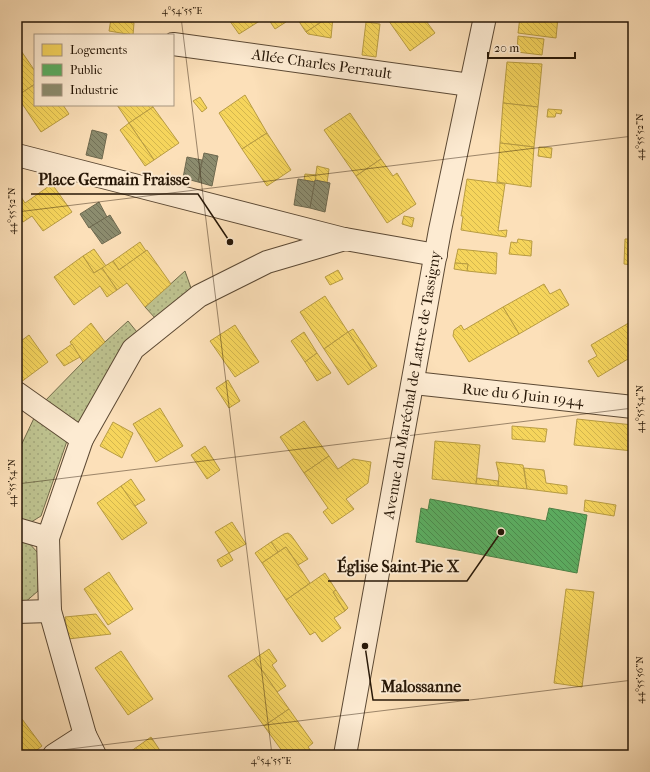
<svg xmlns="http://www.w3.org/2000/svg" width="650" height="772" font-family="'IM FELL French Canon',serif">
  <defs>
    <pattern id="green-dots" width="8" height="8" patternUnits="userSpaceOnUse"><rect width="8" height="8" fill="#bec28f"/><path d="M2 2h.1M6 6h.1" fill="none" stroke="#a3a67a" stroke-width="1.8" stroke-linecap="round"/></pattern>
    <pattern id="homes-back-hatch" width="6" height="6" patternUnits="userSpaceOnUse"><rect width="6" height="6" fill="#f6d55c"/><path d="M-1 5l2 2M0 0l6 6M5-1l2 2" fill="none" stroke="#d3b64e"/></pattern>
    <pattern id="public-back-hatch" width="6" height="6" patternUnits="userSpaceOnUse"><rect width="6" height="6" fill="#5aae61"/><path d="M-1 5l2 2M0 0l6 6M5-1l2 2" fill="none" stroke="#4a8d4e"/></pattern>
    <pattern id="industry-back-hatch" width="6" height="6" patternUnits="userSpaceOnUse"><rect width="6" height="6" fill="#8c8c6e"/><path d="M-1 5l2 2M0 0l6 6M5-1l2 2" fill="none" stroke="#727158"/></pattern>
  </defs>
  <rect width="100%" height="100%" fill="#fce0b9"/>
  <filter id="stains"><feTurbulence type="fractalNoise" baseFrequency=".005" numOctaves="4"/><feColorMatrix values="0 0 0 0 .2 0 0 0 0 .09 0 0 0 0 .02 0 0 0 .5 -.17"/></filter>
  <radialGradient id="worn" r=".72"><stop offset=".6" stop-color="#630" stop-opacity="0"/><stop offset="1" stop-color="#630" stop-opacity=".3"/></radialGradient>
  <!-- green -->
  <g fill="url(#green-dots)" stroke="#726c4b">
    <polygon points="185,271 191,288 156,319 145,307"/>
    <polygon points="128,321 141,337 114,369 76,427 42,404 83,362"/>
    <polygon points="35,416 67,441 41,516 28,524 17,521 17,454"/>
    <polygon points="17,538 28,542 38,553 38,591 23,604 17,605"/>
  </g>
  <!-- homes -->
  <g fill="url(#homes-back-hatch)" stroke="#b89c42">
    <polygon points="227,17 266,17 239,34"/>
    <polygon points="267,17 283,17 286,22 275,29"/>
    <polygon points="296,17 329,17 306,32"/>
    <polygon points="329,17 333,17 331,38 308,34 306,32"/>
    <polygon points="386,17 423,17 435,33 410,51"/>
    <polygon points="520,17 558,17 556,38 518,33"/>
    <polygon points="111,19 134,23 133,35 109,31"/>
    <polygon points="366,22 380,24 376,57 362,55"/>
    <polygon points="518,36 544,39 542,55 517,52"/>
    <polygon points="17,45 35,71 35,84 17,96"/>
    <polygon points="507,62 542,64 538,107 503,103"/>
    <polygon points="35,84 35,105 63,105 69,114 41,132 17,96"/>
    <polygon points="245,95 267,133 242,149 219,113"/>
    <polygon points="200,97 207,108 202,112 193,101"/>
    <polygon points="503,103 538,107 534,147 500,143"/>
    <polygon points="117,105 152,105 153,107 129,123"/>
    <polygon points="153,107 179,143 154,160 129,123"/>
    <polygon points="548,109 562,110 561,114 556,113 555,117 547,117"/>
    <polygon points="350,113 381,159 356,176 324,130"/>
    <polygon points="129,123 154,160 145,166 120,130"/>
    <polygon points="267,133 291,170 267,186 242,149"/>
    <polygon points="500,143 534,147 531,187 497,182"/>
    <polygon points="539,147 552,148 551,158 538,156"/>
    <polygon points="381,159 393,176 397,173 416,204 387,223 356,176"/>
    <polygon points="317,166 329,169 327,183 315,180"/>
    <polygon points="305,174 316,175 315,182 304,180"/>
    <polygon points="467,179 505,184 498,231 507,230 506,237 461,230 463,216 461,216"/>
    <polygon points="52,184 72,212 43,231 32,216 23,222 17,213 17,195 19,194 25,203"/>
    <polygon points="404,216 414,218 412,227 402,224"/>
    <polygon points="518,239 532,241 531,256 509,254 511,242 517,243"/>
    <polygon points="625,239 633,239 633,265 624,264"/>
    <polygon points="140,242 146,251 119,270 113,261"/>
    <polygon points="94,249 106,266 94,273 83,256"/>
    <polygon points="458,249 497,253 496,274 467,271 468,264 455,263"/>
    <polygon points="147,250 171,284 145,307 127,283 117,290 102,268 113,261 119,270"/>
    <polygon points="83,256 94,273 102,268 117,290 107,297 100,286 74,305 54,277"/>
    <polygon points="455,263 468,264 467,271 454,269"/>
    <polygon points="338,270 343,279 330,285 325,277"/>
    <polygon points="544,284 550,294 560,289 569,305 519,334 503,307"/>
    <polygon points="325,296 348,332 324,349 300,312"/>
    <polygon points="503,307 519,334 469,362 453,336 454,330 461,325 464,330"/>
    <polygon points="632,321 633,356 598,377 588,361 597,356 591,345"/>
    <polygon points="91,323 105,342 83,362 70,342"/>
    <polygon points="235,325 259,362 235,377 210,341"/>
    <polygon points="353,329 377,366 372,369 348,332"/>
    <polygon points="304,332 317,353 305,362 291,341"/>
    <polygon points="348,332 372,369 348,385 324,349"/>
    <polygon points="29,335 48,362 21,382 17,377 17,344"/>
    <polygon points="72,344 80,357 64,366 56,355"/>
    <polygon points="317,353 331,373 317,381 305,362"/>
    <polygon points="228,380 240,401 229,408 216,388"/>
    <polygon points="160,408 183,446 156,462 133,424"/>
    <polygon points="577,419 633,425 633,451 574,445"/>
    <polygon points="304,421 329,456 304,473 280,437"/>
    <polygon points="113,422 133,433 122,458 100,446"/>
    <polygon points="512,426 547,429 545,442 512,439"/>
    <polygon points="435,441 480,445 476,484 432,479"/>
    <polygon points="205,446 220,470 207,479 191,455"/>
    <polygon points="329,456 338,469 353,459 371,462 368,483 346,499 354,509 332,524 323,512 328,508 304,473"/>
    <polygon points="496,462 523,465 527,489 498,486 499,475"/>
    <polygon points="524,468 544,470 546,483 567,486 567,494 527,489"/>
    <polygon points="477,478 498,481 498,486 476,484"/>
    <polygon points="131,479 145,500 135,506 121,486"/>
    <polygon points="121,486 147,523 122,540 97,503"/>
    <polygon points="585,500 616,505 614,516 584,511"/>
    <polygon points="232,522 246,544 229,553 215,532"/>
    <polygon points="288,533 291,535 308,559 298,565 286,547 278,552 271,542 284,534"/>
    <polygon points="271,542 278,552 262,563 255,553"/>
    <polygon points="286,547 310,583 286,600 262,563"/>
    <polygon points="229,553 233,560 221,567 217,560"/>
    <polygon points="109,572 133,609 108,625 84,589"/>
    <polygon points="325,573 336,590 333,592 345,611 334,618 341,628 322,642 315,632 310,635 286,600"/>
    <polygon points="566,589 594,592 582,687 554,683"/>
    <polygon points="336,590 348,608 345,611 333,592"/>
    <polygon points="96,614 111,634 68,639 65,617"/>
    <polygon points="269,649 277,661 272,665 286,686 277,692 254,659"/>
    <polygon points="121,651 153,699 128,715 95,668"/>
    <polygon points="254,659 289,709 264,726 228,676"/>
    <polygon points="289,709 313,743 308,747 314,755 285,755 264,726"/>
    <polygon points="22,719 42,746 30,755 17,755 17,722"/>
    <polygon points="151,737 163,755 127,755 127,754"/>
  </g>
  <!-- public -->
  <polygon fill="url(#public-back-hatch)" stroke="#4b8146" points="430,499 546,521 549,508 587,515 577,573 416,542 421,508 428,510"/>
  <!-- industry -->
  <g fill="url(#industry-back-hatch)" stroke="#6e694f">
    <polygon points="92,130 107,134 102,159 86,155"/>
    <polygon points="204,153 218,156 212,186 198,182"/>
    <polygon points="187,157 202,160 198,182 183,178"/>
    <polygon points="298,179 315,182 310,208 294,205"/>
    <polygon points="315,180 330,183 325,212 310,208"/>
    <polygon points="99,202 107,217 89,228 80,214"/>
    <polygon points="110,215 121,233 102,244 90,227"/>
  </g>
  <g fill="none" stroke-linecap="round" stroke-linejoin="round">
    <defs>
      <g id="street">
        <polyline points="173,44 470,85"/>
        <polyline points="17,155 344,239"/>
        <polyline points="414,383 633,407"/>
        <polyline points="17,393 82,439"/>
        <polyline points="17,529 48,538"/>
        <polyline points="17,612 50,611"/>
        <polyline points="54,755 85,735"/>
        <polyline points="95,755 85,735 50,611 48,538 82,439 133,349 199,296 267,262 345,239 436,255"/>
        <polyline points="345,755 440,230 485,17"/>
      </g>
    </defs>
    <!-- street casing -->
    <use href="#street" stroke="#5c4934" stroke-width="24"/>
    <!-- street -->
    <use href="#street" stroke="#fdebd2" stroke-width="22"/>
  </g>
  <!-- ticks -->
  <path fill="none" stroke="#271707" stroke-width="1" stroke-opacity="0.45" d="M181,17l91,738M17,212l616,-76M17,484l616,-76M21,755l612,-75"/>
  <g text-anchor="middle" dominant-baseline="central" stroke-width="4" stroke-linejoin="round" paint-order="stroke">
    <!-- street labels -->
    <g font-size="15" fill="#271707" stroke="#fdebd2">
      <text transform="translate(322 64) rotate(8)">Allée Charles Perrault</text>
      <text transform="translate(412 385) rotate(-80)">Avenue du Maréchal de Lattre de Tassigny</text>
      <text transform="translate(523 395) rotate(6)">Rue du 6 Juin 1944</text>
    </g>
  </g>
  <!-- callouts -->
  <path fill="none" stroke="#271707" stroke-width="1.5" d="M230 242L198 194H31M501 532L467 581H328M365 646L373 700H469"/>
  <g fill="#271707" stroke="#fdebd2" stroke-width="1.5">
    <circle cx="230" cy="242" r="4"/>
    <circle cx="501" cy="532" r="4"/>
    <circle cx="365" cy="646" r="4"/>
  </g>
  <g font-size="16" text-anchor="middle" font-weight="bold" fill="#271707" stroke="#fdebd2" stroke-width="4" stroke-linejoin="round" paint-order="stroke">
    <text x="114" y="185">Place Germain Fraisse</text>
    <text x="398" y="572">Église Saint-Pie X</text>
    <text x="421" y="692">Malossanne</text>
  </g>
  <!-- margin -->
  <rect width="650" height="772" fill="none" stroke="#fce0b9" stroke-width="44"/>
  <!-- legend -->
  <rect x="34" y="34" width="140" height="72" fill="#fdebd2" stroke="#a79681"/>
  <rect x="42" y="44" width="20" height="12" fill="#f6d55c" stroke="#a79681"/>
  <text x="70" y="54" font-size="12" fill="#271707">Logements</text>
  <rect x="42" y="64" width="20" height="12" fill="#5aae61" stroke="#a79681"/>
  <text x="70" y="74" font-size="12" fill="#271707">Public</text>
  <rect x="42" y="84" width="20" height="12" fill="#8c8c6e" stroke="#a79681"/>
  <text x="70" y="94" font-size="12" fill="#271707">Industrie</text>
  <!-- scale -->
  <path d="M488 52v6h87v-6" fill="none" stroke="#271707" stroke-width="2"/>
  <text x="494" y="52" font-size="12" fill="#271707" stroke="#fdebd2" stroke-width="3" paint-order="stroke">20 m</text>
  <rect x="22" y="22" width="606" height="728" fill="none" stroke="#271707" stroke-width="1.5"/>
  <g font-size="10" text-anchor="middle" fill="#271707">
    <text x="182" y="14">4°54'55"E</text>
    <text transform="translate(639 137) rotate(-90)" y="4">44°55'52"N</text>
    <text transform="translate(11 211) rotate(-90)" y="4">44°55'52"N</text>
    <text transform="translate(639 409) rotate(-90)" y="4">44°55'54"N</text>
    <text transform="translate(11 483) rotate(-90)" y="4">44°55'54"N</text>
    <text transform="translate(639 680) rotate(-90)" y="4">44°55'56"N</text>
    <text x="271" y="764">4°54'55"E</text>
  </g>
  <rect width="100%" height="100%" filter="url(#stains)"/>
  <rect width="100%" height="100%" fill="url(#worn)"/>
</svg>
